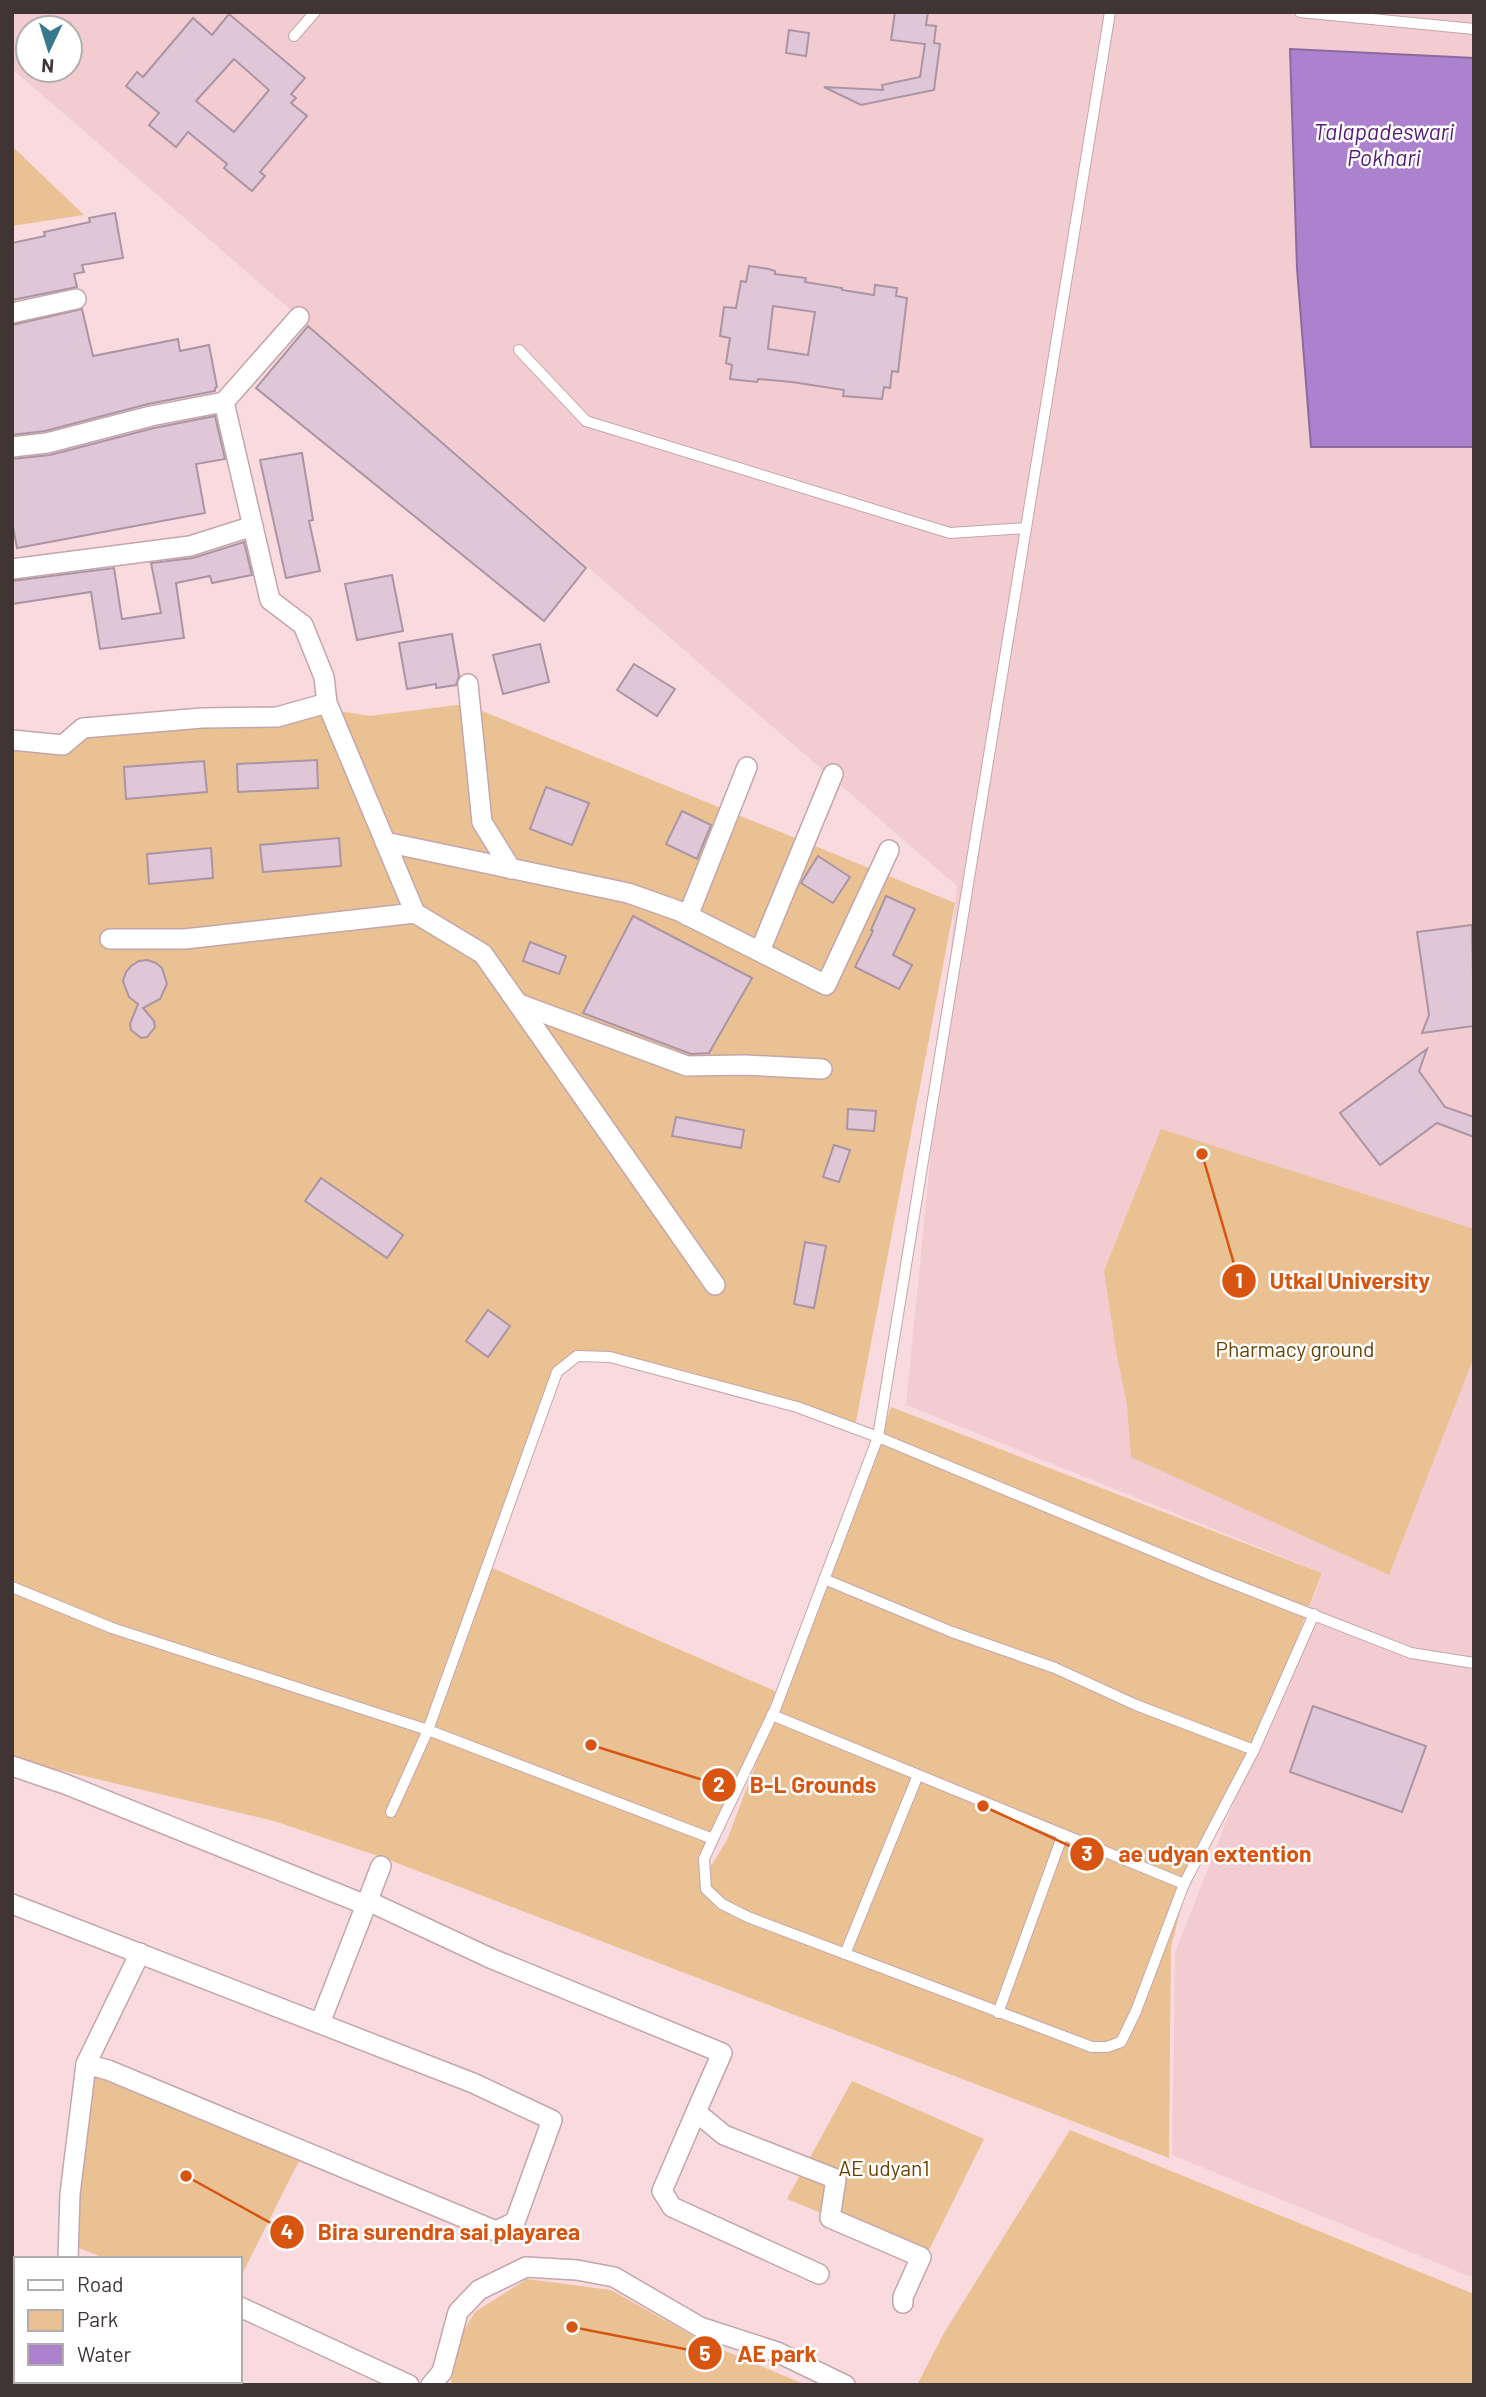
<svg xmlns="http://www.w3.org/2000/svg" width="1486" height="2397" font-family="Barlow,sans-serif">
  <rect width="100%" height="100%" fill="#f9dbdf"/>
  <!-- built -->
  <path fill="#f2ccd1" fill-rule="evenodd" d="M12,12h1462v2266l-302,-123 3,-202 148,-380 -417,-168 51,-519 -945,-817zM28,28h42v42h-42z"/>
  <!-- green -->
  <g fill="#eac193">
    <polygon points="12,146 84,215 12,226"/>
    <polygon points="465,704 955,903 855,1427 687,1376 577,1355 555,1372 488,1566 775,1691 772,1715 717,1845 701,1873 713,1863 727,1840 891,1407 1322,1573 1254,1750 1187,1885 1171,1947 1169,2158 384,1858 274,1821 12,1759 12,744 84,734 322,708 370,716"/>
    <polygon points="1161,1129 1474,1229 1474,1357 1389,1575 1131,1457 1127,1405 1117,1356 1104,1271"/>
    <polygon points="93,2076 300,2159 240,2278 240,2259 107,2259 79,2248 79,2193"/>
    <polygon points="852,2081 984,2139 926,2256 787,2199"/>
    <polygon points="1070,2130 1474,2294 1474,2385 917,2385 944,2333"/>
    <polygon points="527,2279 611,2290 704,2342 806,2385 453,2385 445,2361 475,2312"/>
  </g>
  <!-- water -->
  <polygon fill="#ac81cd" stroke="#8c6a9f" stroke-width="2" points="1290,49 1474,58 1474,447 1311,447 1297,268"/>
  <!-- building -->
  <g fill="#e0c7d7" stroke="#ab94a3" stroke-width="2" fill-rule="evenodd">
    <polygon points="895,12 928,12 926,25 936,26 934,43 940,44 934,90 861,105 824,87 883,90 882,85 920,77 925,44 891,40"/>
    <path d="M229,14l76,64 -14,16 5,4 -5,5 16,13 -47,56 5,4 -13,15 -28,-23 3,-4 -39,-32 -12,15 -27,-22 10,-12 -33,-27 11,-14 6,5 50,-59 19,17zM234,59l35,31 -35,42 -38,-31z"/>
    <polygon points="789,30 809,33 806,56 786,53"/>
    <polygon points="115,213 123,258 82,265 84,272 74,274 77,287 12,300 12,243 45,236 44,232 90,222 89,218"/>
    <path d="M749,266l20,3 6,2v3l31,4 -1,4 37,6v2l32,5 1,-10 22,3 -1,8 11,2 -9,74 -6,-1 -2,17 -6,-1 -2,12 -39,-3 1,-6 -52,-8 -34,-3 -1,3 -27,-3 2,-14 -6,-2 4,-25 -10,-2 4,-29 12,1 5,-27 5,1zM773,306l42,6 -7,43 -40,-6z"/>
    <polygon points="82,309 93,356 178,339 180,351 209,345 217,387 215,388 215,391 148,404 45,431 12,435 12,325"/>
    <polygon points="308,326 586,568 544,621 256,388"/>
    <polygon points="215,416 225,459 196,464 205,513 17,548 12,522 12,459 50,455 154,428"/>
    <polygon points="302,453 313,520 309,521 320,571 286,578 260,460"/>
    <polygon points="244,542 252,575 212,583 210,576 176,583 184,638 100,649 91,592 12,604 12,581 114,568 122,619 161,613 151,563 193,558"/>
    <polygon points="392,575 403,631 357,640 345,584"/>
    <polygon points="452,634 459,676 456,685 436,688 436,684 407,689 399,643"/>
    <polygon points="540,644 549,682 503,694 493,655"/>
    <polygon points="634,664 675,689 657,716 617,690"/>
    <polygon points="317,760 318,788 238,792 237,764"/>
    <polygon points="204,761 207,792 126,799 124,767"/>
    <polygon points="546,787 589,803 572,845 530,829"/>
    <polygon points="682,811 711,825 697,859 666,844"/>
    <polygon points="339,838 341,866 263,872 260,845"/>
    <polygon points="211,848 213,878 149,884 147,854"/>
    <polygon points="818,856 850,877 833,903 801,883"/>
    <polygon points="886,896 915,909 893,955 912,965 899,989 855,967 873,931 871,930"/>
    <polygon points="633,916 752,978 709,1053 691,1054 583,1013"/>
    <polygon points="1472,925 1474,1026 1422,1033 1429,1015 1417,932"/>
    <polygon points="530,942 566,956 559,974 523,961"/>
    <polygon points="147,960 156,963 162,968 167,984 160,999 143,1008 154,1021 155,1027 147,1037 141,1038 131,1030 130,1024 138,1004 129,997 123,981 126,972 131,966 139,961"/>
    <polygon points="1427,1049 1419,1071 1445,1107 1474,1117 1474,1137 1437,1123 1380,1165 1340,1113"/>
    <polygon points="848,1109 876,1111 874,1131 847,1129"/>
    <polygon points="676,1117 744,1130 741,1148 672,1136"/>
    <polygon points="834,1145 850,1150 839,1182 823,1177"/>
    <polygon points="321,1178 403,1235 387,1258 305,1201"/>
    <polygon points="805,1242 826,1246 814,1308 794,1304"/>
    <polygon points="488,1310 510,1326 488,1357 466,1341"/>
    <polygon points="1313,1706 1426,1746 1402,1812 1290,1772"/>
  </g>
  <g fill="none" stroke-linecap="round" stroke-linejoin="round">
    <defs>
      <g id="service">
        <polyline points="1300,12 1474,29"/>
        <polyline points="294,36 315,12"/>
        <polyline points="519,350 586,421 950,533 1026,528"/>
        <polyline points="824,1579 952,1632 1055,1668 1136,1705 1254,1750"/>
        <polyline points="12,1587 112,1628 428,1730 557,1372 577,1356 610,1357 797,1407 878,1437 1110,12"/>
        <polyline points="772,1715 1184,1884"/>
        <polyline points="391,1812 428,1730 713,1839 776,1707 878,1437 1211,1575 1411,1653 1474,1663"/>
        <polyline points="713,1839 704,1859 706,1889 722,1904 748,1917 1092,2047 1107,2047 1121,2042 1136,2011 1184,1884 1254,1750 1314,1614"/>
        <polyline points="845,1954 918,1775"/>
        <polyline points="998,2013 1063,1834"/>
      </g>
      <g id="minor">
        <polyline points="12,313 76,299"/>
        <polyline points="12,447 47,443 151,416 224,402 299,317"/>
        <polyline points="12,569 190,546 253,526"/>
        <polyline points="468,684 482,822 511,869"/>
        <polyline points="12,740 63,745 83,728 202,718 277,717 327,703 324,677 303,625 270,600 224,402"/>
        <polyline points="385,842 628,893 679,911 826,985 889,850"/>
        <polyline points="415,913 483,954 715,1285"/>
        <polyline points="688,916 747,767"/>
        <polyline points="110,939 185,939 415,913 327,703"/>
        <polyline points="760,951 833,774"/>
        <polyline points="519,1004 687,1066 745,1065 822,1069"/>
        <polyline points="12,1766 65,1784 366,1905 381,1866"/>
        <polyline points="368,1901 490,1958 722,2053 696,2112 724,2135 836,2179 830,2218 921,2257 903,2297 903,2303"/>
        <polyline points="12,1904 473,2083 552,2120 515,2222 496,2231 108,2070 86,2064"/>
        <polyline points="320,2023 366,1905"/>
        <polyline points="696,2112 662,2191 672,2207 819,2274"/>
        <polyline points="68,2259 70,2194 86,2064 140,1953"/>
        <polyline points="240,2307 409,2385"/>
        <polyline points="78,2381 90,2385"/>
        <polyline points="202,2385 203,2381"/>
        <polyline points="431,2385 442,2372 458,2312 479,2290 526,2267 577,2270 614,2277 700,2327 777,2352 845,2385"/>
      </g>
    </defs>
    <!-- service casing -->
    <use href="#service" stroke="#c3a6aa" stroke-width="12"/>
    <!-- minor casing -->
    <use href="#minor" stroke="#c3a6aa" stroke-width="22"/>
    <!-- service -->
    <use href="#service" stroke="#fff" stroke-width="10"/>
    <!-- minor -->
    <use href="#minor" stroke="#fff" stroke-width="19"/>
  </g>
  <g text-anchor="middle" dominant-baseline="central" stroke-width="5" stroke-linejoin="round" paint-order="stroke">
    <!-- park labels -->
    <g font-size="21" fill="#6a4101" stroke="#fff">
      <text x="1295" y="1348">Pharmacy ground</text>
      <text x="884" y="2167">AE udyan1</text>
    </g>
    <!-- water labels -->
    <g font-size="23" font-style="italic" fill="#551a76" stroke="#fff">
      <text x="1384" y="131">Talapadeswari<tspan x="1384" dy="26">Pokhari</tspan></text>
    </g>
  </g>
  <!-- callouts -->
  <path fill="none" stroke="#d75510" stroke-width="2.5" d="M1202 1154L1239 1281M591 1745L719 1785M983 1806L1087 1854M186 2176L287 2232M572 2327L705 2353"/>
  <g fill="#d75510" stroke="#fff" stroke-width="2.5">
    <circle cx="1202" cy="1154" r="7"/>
    <circle cx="591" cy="1745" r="7"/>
    <circle cx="983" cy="1806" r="7"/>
    <circle cx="186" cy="2176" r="7"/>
    <circle cx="572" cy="2327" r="7"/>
    <circle cx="1239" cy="1281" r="18"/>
    <circle cx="719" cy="1785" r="18"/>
    <circle cx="1087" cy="1854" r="18"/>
    <circle cx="287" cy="2232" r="18"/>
    <circle cx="705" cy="2353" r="18"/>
  </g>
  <g font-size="21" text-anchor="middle" font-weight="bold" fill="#fff">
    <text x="1239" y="1288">1</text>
    <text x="719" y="1792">2</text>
    <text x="1087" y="1861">3</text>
    <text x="287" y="2239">4</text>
    <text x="705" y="2361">5</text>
  </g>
  <g font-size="23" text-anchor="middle" font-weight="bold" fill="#d75510" stroke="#fff" stroke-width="5" stroke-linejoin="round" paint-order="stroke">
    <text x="1350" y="1289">Utkal University</text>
    <text x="813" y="1793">B-L Grounds</text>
    <text x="1215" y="1862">ae udyan extention</text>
    <text x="449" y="2240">Bira surendra sai playarea</text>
    <text x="777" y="2362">AE park</text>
  </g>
  <!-- border -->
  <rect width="1486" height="2397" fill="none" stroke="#403435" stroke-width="28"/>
  <!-- legend -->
  <rect x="14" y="2257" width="228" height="126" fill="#ffffff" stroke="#b3aeae" stroke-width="2"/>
  <rect x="28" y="2280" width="35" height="10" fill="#ffffff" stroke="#b3aeae" stroke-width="2"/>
  <text x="77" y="2292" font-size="21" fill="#403435">Road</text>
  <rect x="28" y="2310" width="35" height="21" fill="#eac193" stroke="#b3aeae" stroke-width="2"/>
  <text x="77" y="2327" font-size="21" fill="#403435">Park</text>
  <rect x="28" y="2344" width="35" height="21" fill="#ac81cd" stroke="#b3aeae" stroke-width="2"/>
  <text x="77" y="2362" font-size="21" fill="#403435">Water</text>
  <!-- north arrow -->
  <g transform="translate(49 49) rotate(184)"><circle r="33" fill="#ffffff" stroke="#b3aeae" stroke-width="2"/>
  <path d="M0-5L12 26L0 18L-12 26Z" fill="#39798d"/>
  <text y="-10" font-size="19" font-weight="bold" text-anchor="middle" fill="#403435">N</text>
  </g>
</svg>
